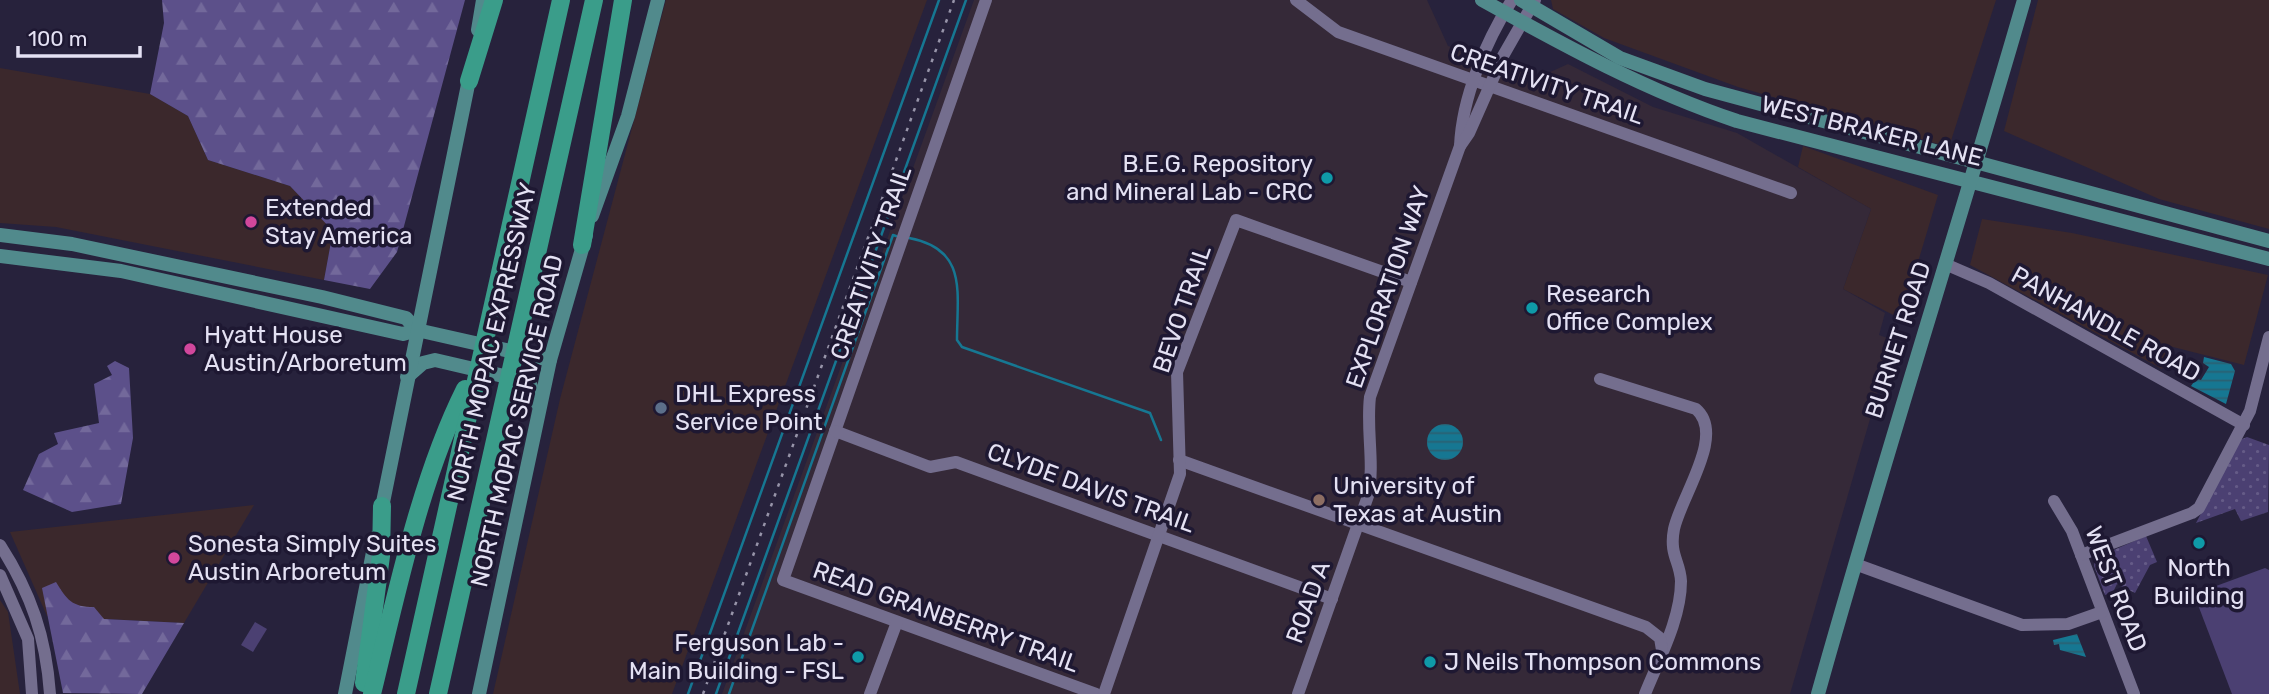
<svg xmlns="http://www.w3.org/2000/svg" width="2269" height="694" font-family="Rubik,sans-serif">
  <defs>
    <pattern id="forest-firs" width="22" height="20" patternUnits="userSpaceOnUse" patternTransform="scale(1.75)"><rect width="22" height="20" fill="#5c508a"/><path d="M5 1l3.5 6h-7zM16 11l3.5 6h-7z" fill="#73699b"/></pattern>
    <pattern id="park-dots" width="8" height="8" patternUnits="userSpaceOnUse" patternTransform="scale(1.75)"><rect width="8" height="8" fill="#4b4072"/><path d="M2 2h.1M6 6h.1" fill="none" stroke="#655b87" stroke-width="1.8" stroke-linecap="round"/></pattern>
    <pattern id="water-rules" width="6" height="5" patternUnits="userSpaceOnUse" patternTransform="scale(1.75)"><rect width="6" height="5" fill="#167792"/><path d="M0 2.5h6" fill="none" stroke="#2b6071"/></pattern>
  </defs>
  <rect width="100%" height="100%" fill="#27223c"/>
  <!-- commercial -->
  <g fill="#3b282c">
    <polygon points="666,0 927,0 672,694 493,694 560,399"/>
    <polygon points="1551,0 1996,0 1949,147 1738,87 1604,38 1553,9"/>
    <polygon points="2038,0 2269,0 2269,229 2159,199 2004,131"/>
    <polygon points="0,68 150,94 188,116 208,160 290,186 333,231 324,280 56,227 0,223"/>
    <polygon points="1803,146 1938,195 1901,319 1843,289 1871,209 1798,167"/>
    <polygon points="1982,219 2072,233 2268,275 2244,365 2169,346 2162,369 1970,265"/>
    <polygon points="254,505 184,623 47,616 10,532"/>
    <polygon points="0,600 8,612 20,694 0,694"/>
  </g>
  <!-- education -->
  <polygon fill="#352938" points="974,0 1427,0 1448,46 1537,78 1568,64 1653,107 1737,133 1871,209 1843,289 1885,313 1879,335 1893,340 1790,694 722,694"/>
  <!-- forest -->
  <g fill="url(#forest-firs)">
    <polygon points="162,0 465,0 397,252 370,289 324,280 333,231 290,186 208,160 188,116 150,94 164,23"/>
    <polygon points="115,361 129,368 133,438 121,504 72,512 23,490 39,454 58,444 54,433 99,423 94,384 112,375 107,366"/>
    <path d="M56,582c11,18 16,25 38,25l10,12 80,4 -42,71 -79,-1 -21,-105z"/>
  </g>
  <!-- park -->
  <g fill="url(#park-dots)">
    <polygon points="2247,437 2269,445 2268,512 2241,521 2235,509 2196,523 2240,440"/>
    <polygon points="2146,536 2157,562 2150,565 2135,593 2117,584 2113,592 2105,595 2094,566 2095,558"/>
  </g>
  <!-- pitch -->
  <g fill="#4b4072">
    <polygon points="2265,568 2269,570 2269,694 2232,694 2195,597 2197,593"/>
    <polygon points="255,622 267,629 253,652 241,645"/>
  </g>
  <!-- water -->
  <g fill="url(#water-rules)">
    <polygon points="2204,357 2231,364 2235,371 2226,404 2191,386 2196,379 2201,380 2209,367 2203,363"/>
    <circle cx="1445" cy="442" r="18"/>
    <polygon points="2077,634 2086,657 2060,650 2059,644 2054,645 2053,640"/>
  </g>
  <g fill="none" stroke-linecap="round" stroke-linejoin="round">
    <!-- stream -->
    <g stroke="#167792" stroke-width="2.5">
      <path d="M909,238c59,11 48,54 48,102l5,7 188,66 11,27"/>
      <polyline points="688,694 939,0"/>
      <polyline points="716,694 966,0"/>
      <polyline points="729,694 893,235 896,236"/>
    </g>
    <!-- minor -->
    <g stroke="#746e8e" stroke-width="12">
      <polyline points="986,0 783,580 1096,694"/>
      <polyline points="1296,0 1338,32 1791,193"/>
      <path d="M1460,146c2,-49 26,-105 52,-146"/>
      <polyline points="1945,264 1989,283 2244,425"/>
      <path d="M1600,379l96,30c30,26 -15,87 -22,120 -5,26 6,32 7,52 0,38 -22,78 -36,113"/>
      <polyline points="835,431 930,467 956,462 1332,599"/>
      <polyline points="1179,460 1646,627 1660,638 1662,650"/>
      <polyline points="2054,501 2072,531 2134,694"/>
      <path d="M0,545c31,48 46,92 50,149"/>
      <polyline points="2081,555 2192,513 2199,508 2250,411 2269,337"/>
      <polyline points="1855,564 2022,625 2068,624 2102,612"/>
      <polyline points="0,575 28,639 32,694"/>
      <polyline points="870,694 897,622"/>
      <polyline points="1104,694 1180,474 1177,372 1236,220 1411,282"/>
      <path d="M1298,694l70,-198c7,-33 -2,-65 2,-99l90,-251 9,-13 34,-77 32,-56"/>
    </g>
    <!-- major -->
    <g stroke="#518a8c" stroke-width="14">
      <path d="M1482,0c83,46 165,91 255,121l532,138"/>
      <polyline points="1521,0 1620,58 1705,89 2269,241"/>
      <polyline points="478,30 483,0"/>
      <polyline points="592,216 628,116 658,0"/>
      <polyline points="0,235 72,244 322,297 406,318 417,330"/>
      <polyline points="0,256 121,271 403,334 417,330 550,360"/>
      <polyline points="407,377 423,363 435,360 529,382 538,404"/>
      <polyline points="380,517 471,70"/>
      <polyline points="345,694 376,537"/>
      <polyline points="479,694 550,360 586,235"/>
      <path d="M1818,694c65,-233 139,-462 206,-694"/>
    </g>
    <!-- highway -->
    <g stroke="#3a9d8a" stroke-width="18">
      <polyline points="469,81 494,0"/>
      <polyline points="582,245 623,0"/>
      <polyline points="364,683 381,556 382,506"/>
      <path d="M372,694c24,-98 48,-215 93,-305"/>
      <polyline points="406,694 561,0"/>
      <polyline points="438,694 594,0"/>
    </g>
    <!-- rail -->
    <polyline stroke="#9794a9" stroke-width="2.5" stroke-dasharray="3.5 7" stroke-linecap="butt" points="703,694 954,0"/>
  </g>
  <!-- markers -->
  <g fill="#0f9aa8" stroke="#1e1832" stroke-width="2.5">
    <circle cx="1327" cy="178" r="7"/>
    <circle cx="1532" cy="308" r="7"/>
    <circle cx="2199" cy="543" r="7"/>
    <circle cx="858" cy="657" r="7"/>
    <circle cx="1430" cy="662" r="7"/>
  </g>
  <g fill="#d1479c" stroke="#1e1832" stroke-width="2.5">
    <circle cx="251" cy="222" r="7"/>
    <circle cx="190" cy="349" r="7"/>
    <circle cx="174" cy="558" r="7"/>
  </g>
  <circle fill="#5c6f8a" stroke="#1e1832" stroke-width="2.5" cx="661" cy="408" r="7"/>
  <circle fill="#8d6e63" stroke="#1e1832" stroke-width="2.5" cx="1319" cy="500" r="7"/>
  <g text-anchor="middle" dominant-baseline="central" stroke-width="7" stroke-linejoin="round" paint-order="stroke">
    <!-- street labels -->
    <g font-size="24" fill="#e4e1f3" stroke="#1e1832">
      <text transform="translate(1547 84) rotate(19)">CREATIVITY TRAIL</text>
      <text transform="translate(1872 131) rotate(14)">WEST BRAKER LANE</text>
      <text transform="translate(871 263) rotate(-71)">CREATIVITY TRAIL</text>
      <text transform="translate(1388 287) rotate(-71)">EXPLORATION WAY</text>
      <text transform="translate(1182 309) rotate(-71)">BEVO TRAIL</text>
      <text transform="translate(2106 324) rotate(29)">PANHANDLE ROAD</text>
      <text transform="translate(1898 340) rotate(-72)">BURNET ROAD</text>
      <text transform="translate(492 342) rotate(-77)">NORTH MOPAC EXPRESSWAY</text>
      <text transform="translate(517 421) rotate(-77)">NORTH MOPAC SERVICE ROAD</text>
      <text transform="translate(1091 488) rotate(20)">CLYDE DAVIS TRAIL</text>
      <text transform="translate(2116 589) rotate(69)">WEST ROAD</text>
      <text transform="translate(1308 602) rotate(-70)">ROAD A</text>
      <text transform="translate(946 617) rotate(20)">READ GRANBERRY TRAIL</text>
    </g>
    <!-- poi labels -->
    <g font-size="24" fill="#e4e1f3" stroke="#1e1832" text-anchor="start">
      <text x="1313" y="164" text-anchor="end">B.E.G. Repository<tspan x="1313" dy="28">and Mineral Lab - CRC</tspan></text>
      <text x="265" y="208">Extended<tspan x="265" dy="28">Stay America</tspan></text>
      <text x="1546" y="294">Research<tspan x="1546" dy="28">Office Complex</tspan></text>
      <text x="204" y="335">Hyatt House<tspan x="204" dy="28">Austin/Arboretum</tspan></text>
      <text x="675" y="394">DHL Express<tspan x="675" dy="28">Service Point</tspan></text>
      <text x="1333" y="486">University of<tspan x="1333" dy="28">Texas at Austin</tspan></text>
      <text x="188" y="544">Sonesta Simply Suites<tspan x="188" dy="28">Austin Arboretum</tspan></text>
      <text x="2199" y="568" text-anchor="middle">North<tspan x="2199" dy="28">Building</tspan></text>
      <text x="844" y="643" text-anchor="end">Ferguson Lab -<tspan x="844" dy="28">Main Building - FSL</tspan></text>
      <text x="1444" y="662">J Neils Thompson Commons</text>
    </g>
  </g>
  <!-- scale -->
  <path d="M18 46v10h122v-10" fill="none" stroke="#e4e1f3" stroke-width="3.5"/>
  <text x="28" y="46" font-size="21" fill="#e4e1f3" stroke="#1e1832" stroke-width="5" paint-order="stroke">100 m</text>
</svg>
